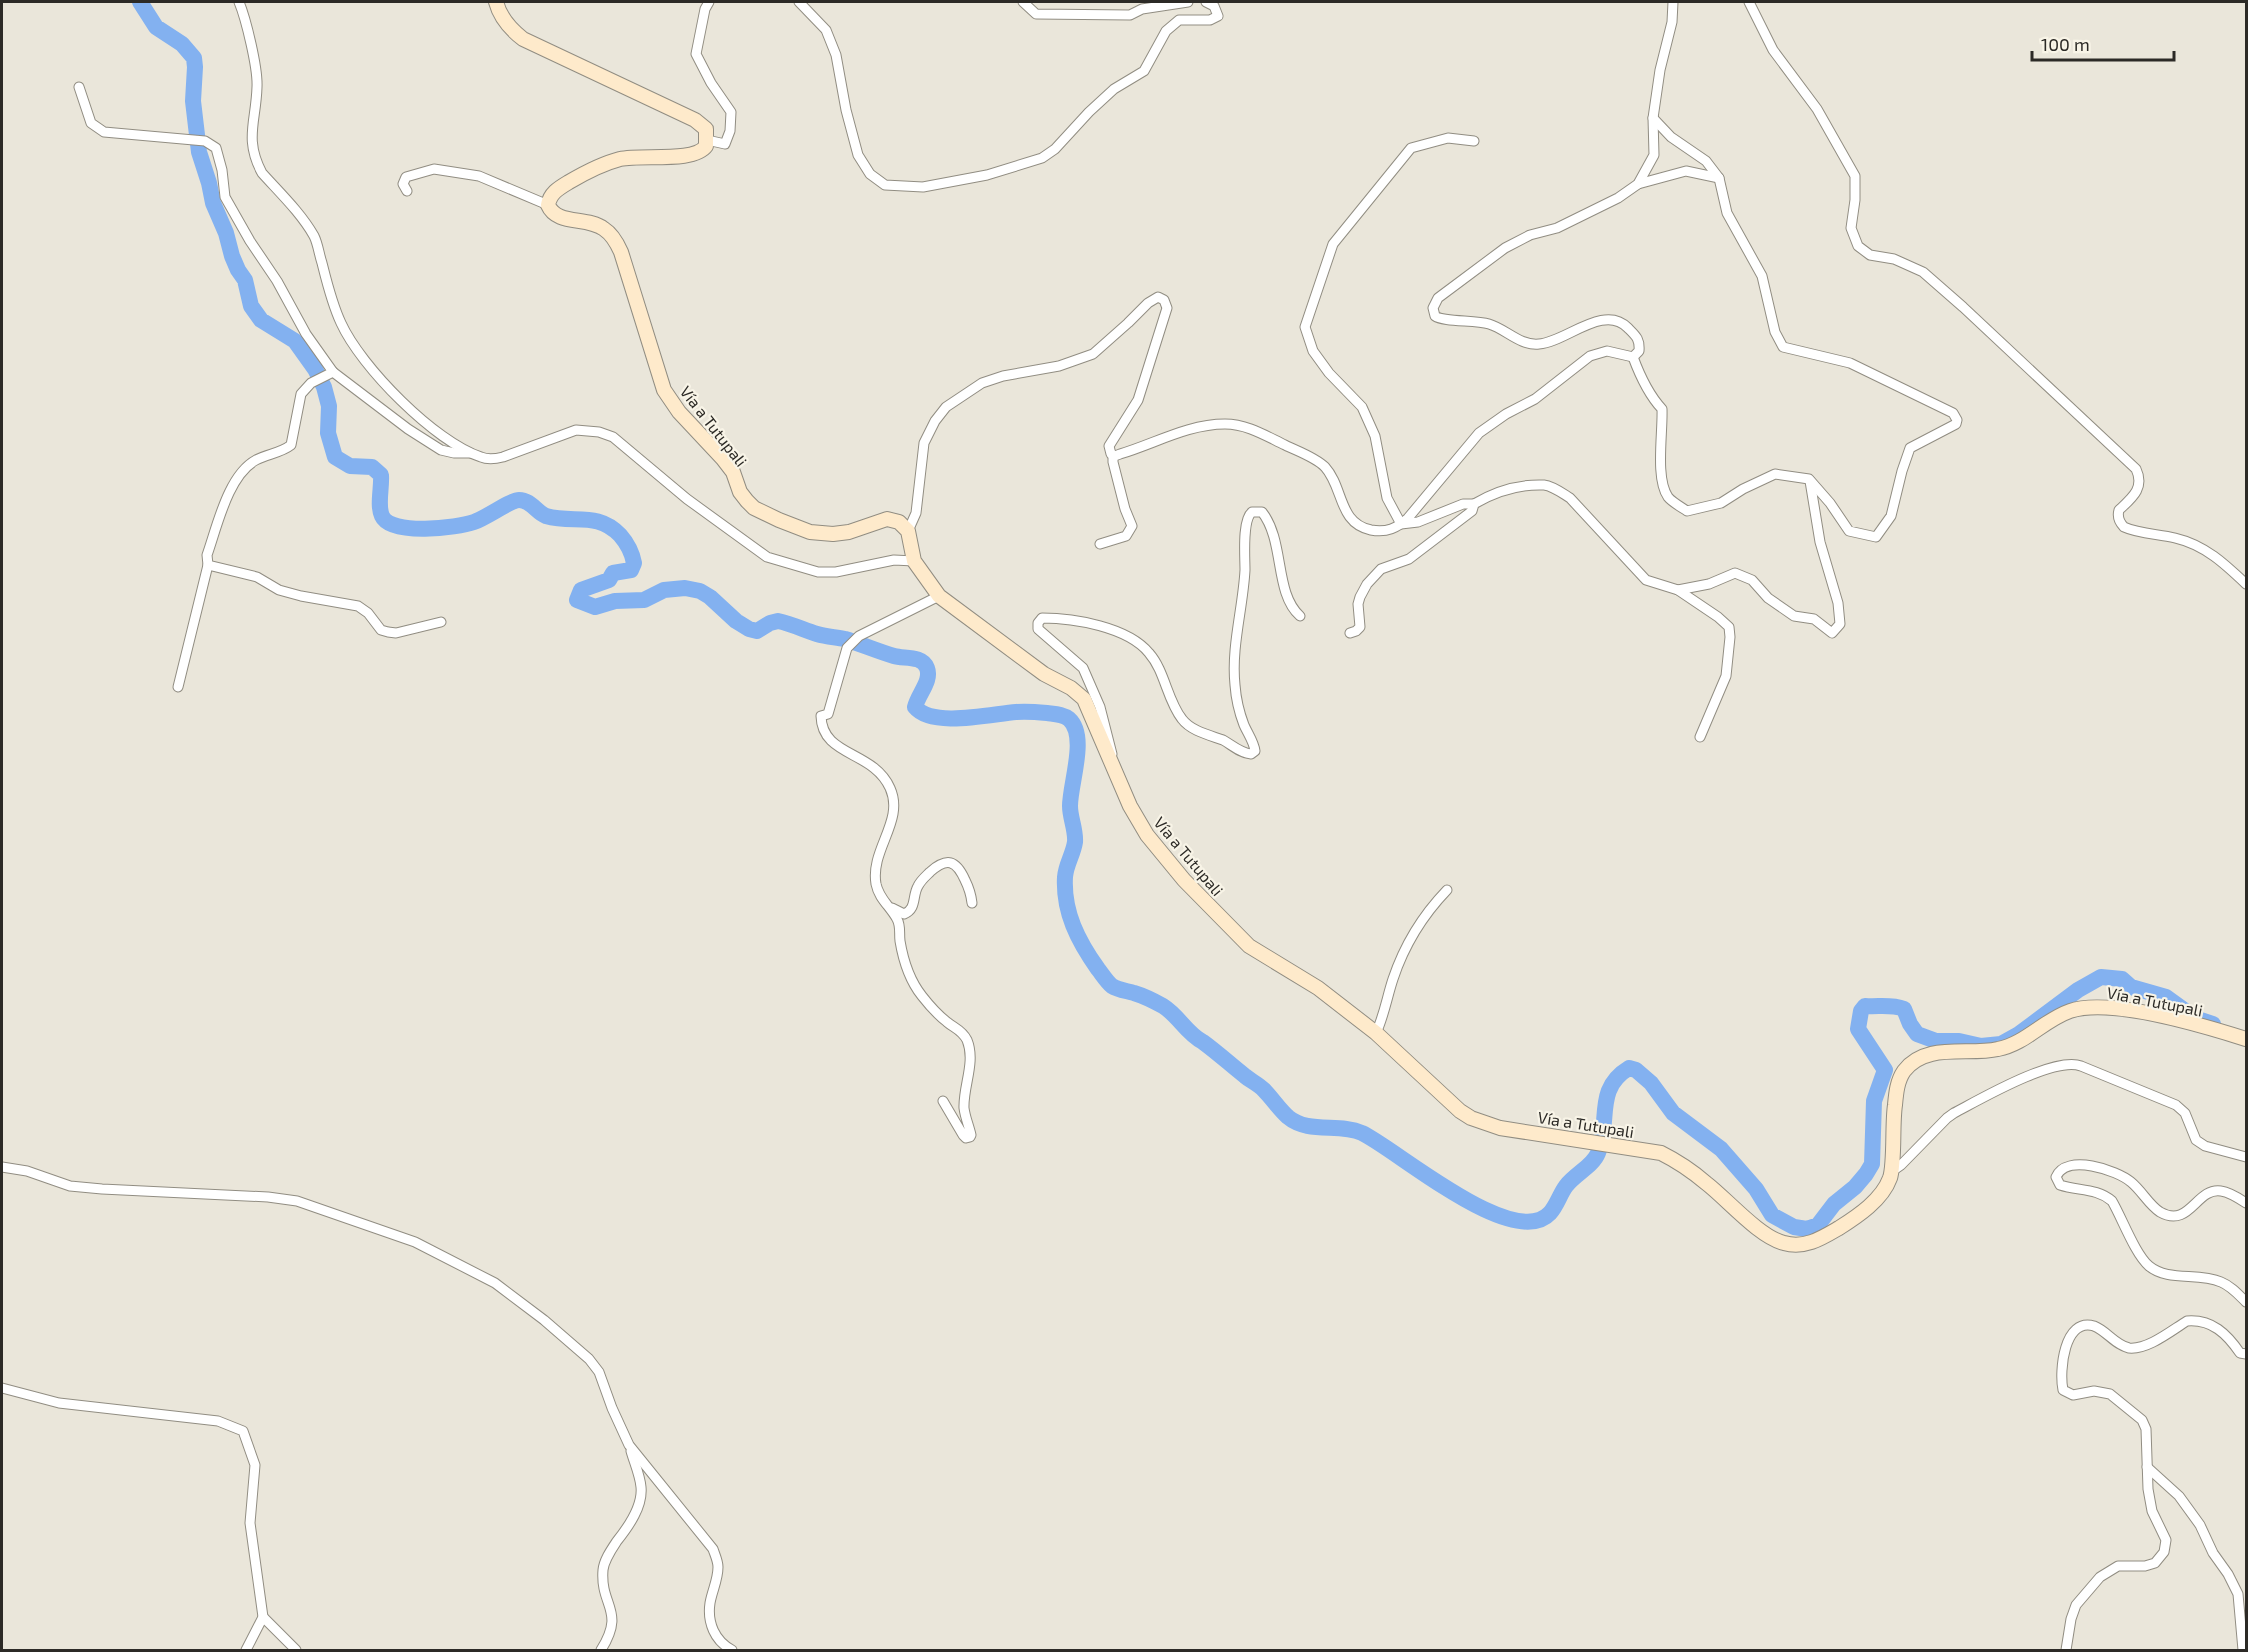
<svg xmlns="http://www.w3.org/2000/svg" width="2248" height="1652" font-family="'Exo 2',sans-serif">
  <rect width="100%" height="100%" fill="#eae6da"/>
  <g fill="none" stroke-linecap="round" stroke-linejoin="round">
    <!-- river -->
    <path stroke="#83b1f0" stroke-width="16" d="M140,2l16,25 26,17 12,14 1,9 -2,34 6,51 10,31 4,20 13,30 6,23 6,14 7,10 6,26 10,14 34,21 20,28 9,18 5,19 -1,27 7,24 15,9 22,1 9,8c1,13 -4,30 1,41 9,20 75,12 92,6 12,-4 37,-22 45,-22 12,0 17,12 27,16 28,8 51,-5 74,19 7,8 12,17 14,28l-3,7 -18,3 -4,7 -28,10 -4,10 18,7 20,-6 29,-1 20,-10 21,-2 15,3 10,6 26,24 13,8 8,2 13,-8 8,-2c14,3 26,9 39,13 10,3 19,3 28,5 16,5 32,12 49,17 10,3 28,-1 33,12 5,13 -9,26 -12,39 17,21 76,7 101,5 10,-1 21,0 31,1 8,1 16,1 22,6 19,17 1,64 1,87 0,12 6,24 5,36 -2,13 -9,22 -10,35 -2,35 13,64 33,92 4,5 9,13 14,17 6,4 16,5 22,7 10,3 20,8 29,13 16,10 23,27 40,36 15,11 28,23 42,34 6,5 13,8 19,14 8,8 15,19 24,27 20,17 51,6 74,16 34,16 152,119 188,80 7,-8 10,-19 16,-27 9,-12 27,-20 32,-33 13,-32 -4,-64 31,-85l7,2 15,13 22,30 48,36 35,40 16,26 22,12 13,2 11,-4 16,-21 21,-17 11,-13 6,-10 2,-63 11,-31 -27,-41 3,-18 4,-5c14,1 26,-2 39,3l6,15 7,10 19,7h23l22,5 20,-2 18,-10 59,-44 23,-13 21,2 9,8 35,10 29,21 18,6"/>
    <defs>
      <g id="street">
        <path d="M239,2c7,17 19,66 18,85 -1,35 -13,52 5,86 18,20 39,40 52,63 4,8 5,18 8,27 5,20 10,41 19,60 20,44 94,119 140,134 7,3 14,2 22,0l73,-27 23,2 14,5 74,62 80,58 51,15h18l58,-12 20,1"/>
        <polyline points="799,2 826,30 836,55 846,110 858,155 870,174 885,185 923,187 987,175 1042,158 1055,149 1089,112 1114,89 1144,71 1166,31 1179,20 1210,20 1218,16 1214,6 1206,2"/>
        <polyline points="1023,2 1036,14 1130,15 1142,9 1188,2"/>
        <path d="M1749,2l24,48 44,59 38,67v24l-4,28 7,18 12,9 24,4 29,13 40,35 173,162c9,19 -4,29 -17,41 -2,7 0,12 5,17 15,7 35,7 51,11 30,7 50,26 71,46"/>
        <polyline points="79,87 91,123 104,132 205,141 216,148 222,170 225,197 250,241 277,281 306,334 333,372"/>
        <polyline points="707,140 725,144 730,131 731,112 711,83 696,54 705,9 709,2"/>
        <polyline points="1638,184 1686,171 1719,178"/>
        <polyline points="407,191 403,184 406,177 434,169 479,176 548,205"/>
        <path d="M1633,357c7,19 15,37 29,52 1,24 -7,69 6,88 4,5 13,10 19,14l34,-8 22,-14 32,-15 34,5 21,24 19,28 27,6 15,-21 11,-45 8,-23 46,-24 1,-4 -4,-7 -103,-50 -67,-16 -8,-15 -13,-56 -35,-63 -8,-35 -13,-17 -35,-24 -18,-19"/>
        <path d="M1474,504c20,-12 45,-20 70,-19 9,1 18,8 26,13l76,82 32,10 40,27 11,10 1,10 -4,39 -26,61"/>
        <path d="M908,531l8,-18 8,-70 11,-22 11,-14 36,-24 21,-7 56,-10 34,-12 35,-31 20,-20 10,-6 6,3 3,8 -29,92 -29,46 2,8c5,2 4,2 9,0 34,-10 68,-30 105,-30 22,0 41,12 60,21 12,6 30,12 40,22 19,21 13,56 46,63 16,3 26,-2 37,-12l71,-85 27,-19 29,-15 55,-43 17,-5 26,6 6,-6c1,-12 -3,-15 -11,-23 -24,-25 -62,14 -89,16 -19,2 -33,-15 -50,-20 -14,-4 -46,-2 -54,-8l-2,-8 5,-10 67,-50 25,-13 27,-7 61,-30 20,-14 16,-29 -1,-37 7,-48 12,-48 1,-20"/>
        <polyline points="1100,544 1126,536 1132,526 1125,509 1113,462 1113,455"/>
        <polyline points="1678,590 1709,584 1735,573 1752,580 1768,598 1794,616 1814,619 1832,633 1840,624 1838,603 1820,542 1810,481"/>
        <path d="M939,596l-80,40 -12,12 -19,66 -7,2c1,41 52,34 69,72 15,33 -20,61 -14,96 3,15 14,22 21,35 4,7 2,14 3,22 3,18 10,40 22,55 7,9 16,19 25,26 7,6 15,8 20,18 9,22 -4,46 -3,68 1,9 5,18 7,27l-1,2 -4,1 -3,-3 -20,-34"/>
        <path d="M441,622l-45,11 -8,-1 -7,-2 -13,-17 -10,-7 -57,-10 -22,-6 -22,-13 -49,-12 -1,-10c10,-28 21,-80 49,-95 11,-6 25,-7 35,-15l10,-51 10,-11 22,-11 75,57 33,21 13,3h16"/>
        <polyline points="1350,633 1356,631 1360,627 1358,604 1360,597 1367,584 1381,569 1409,559 1472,511 1474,504 1463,504 1418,522 1401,524 1387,498 1375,436 1362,407 1329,373 1313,351 1305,327 1333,244 1411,148 1448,138 1474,141"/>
        <polyline points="178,687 208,565"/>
        <path d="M1112,754l-12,-47 -17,-39 -45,-39v-6l4,-5c32,0 86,9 107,35 16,18 18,47 33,66 9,12 27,16 41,21 9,5 17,13 28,14l4,-3c-1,-9 -7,-17 -11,-26 -5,-13 -8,-26 -9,-40 -4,-38 8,-77 10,-115 0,-14 -3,-50 7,-58h10c23,29 12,81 38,104"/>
        <path d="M892,908l12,6c13,-5 8,-18 14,-28 3,-6 8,-10 12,-14 17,-15 26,-12 35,8 4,8 6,14 7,23"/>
        <path d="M1376,1033c8,-17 11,-36 17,-54 11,-33 30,-64 54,-89"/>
        <path d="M2,1167l25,4 43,15 32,3 166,8 29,4 118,41 80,41 49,37 45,39 10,13 13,36 17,37 84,104c2,6 5,12 5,18 0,13 -6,24 -8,36 -3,20 5,38 22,47"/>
        <path d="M1891,1172l10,-7 46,-47 7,-5c25,-13 100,-57 127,-47l95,39 9,8 11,27 9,6 41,11"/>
        <path d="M2246,1203c-6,-4 -17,-11 -25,-12 -25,-4 -31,38 -61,21 -11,-7 -18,-21 -29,-30 -14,-12 -65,-29 -75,-5l4,8c18,6 37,3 52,16 10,17 23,53 37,65 19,16 49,6 72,16 10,4 17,12 25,20"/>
        <polyline points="2,1388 59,1403 218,1421 243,1431 255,1465 250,1523 263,1617 246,1650"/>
        <polyline points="2147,1467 2179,1496 2200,1525 2213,1553 2228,1574 2238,1594 2243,1650"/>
        <polyline points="263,1617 296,1650"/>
        <path d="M601,1650c25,-40 -1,-43 2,-80 1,-10 8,-20 14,-29 12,-15 26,-35 24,-54 -1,-12 -7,-25 -10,-36"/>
        <path d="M2066,1650l5,-31 5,-14 24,-28 18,-11h27l10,-3 9,-11 2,-12 -14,-29 -4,-22 -2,-60 -4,-9 -32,-26 -16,-3 -21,4 -10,-5c-4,-19 1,-73 31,-64 13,5 21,19 35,22 19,2 43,-18 58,-27 25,-2 40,13 53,32l6,1"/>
      </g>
      <path id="secondary" d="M496,2c4,15 14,27 27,37l172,81 11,9v17c-12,17 -64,8 -86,13 -19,5 -34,13 -51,23 -10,6 -19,11 -21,23 9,21 39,11 56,24 8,5 13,14 17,23l43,138 15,22 44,47 10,13 7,20 7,9 7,7 25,12 31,12 23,2 16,-2 38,-13 12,3 9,9 6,30 25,35 105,78 27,14 13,11 46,107 17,29 37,45 65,66 69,42 58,45 84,78 11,7 29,10 161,25c16,8 31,18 45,30 21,16 53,54 78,60 21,6 38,-5 55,-15 19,-12 43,-28 51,-50 5,-15 2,-54 5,-73 1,-11 2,-24 9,-34 22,-29 64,-15 94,-22 27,-5 46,-29 72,-38 40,-14 135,15 176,28"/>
    </defs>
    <!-- street casing -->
    <use href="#street" stroke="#918d82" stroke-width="11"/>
    <!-- secondary casing -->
    <use href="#secondary" stroke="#918d82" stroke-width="16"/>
    <!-- street -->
    <use href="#street" stroke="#fff" stroke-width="9"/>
    <!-- secondary -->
    <use href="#secondary" stroke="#feeacb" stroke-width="14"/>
  </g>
  <g text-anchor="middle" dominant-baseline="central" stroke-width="4.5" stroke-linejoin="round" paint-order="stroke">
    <!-- street labels -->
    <g font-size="16" fill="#2c2a26" stroke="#f8f4e7">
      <text transform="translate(714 426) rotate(52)">Vía a Tutupali</text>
      <text transform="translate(1189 856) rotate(50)">Vía a Tutupali</text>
      <text transform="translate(2155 1001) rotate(11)">Vía a Tutupali</text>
      <text transform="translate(1586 1124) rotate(9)">Vía a Tutupali</text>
    </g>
  </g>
  <!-- border -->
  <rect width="2248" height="1652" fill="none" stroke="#2c2a26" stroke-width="6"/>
  <!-- scale -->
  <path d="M2032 51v9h142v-9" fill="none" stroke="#2c2a26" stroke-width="3"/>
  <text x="2041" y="51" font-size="18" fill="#2c2a26" stroke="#f8f4e7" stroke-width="4.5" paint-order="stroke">100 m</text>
</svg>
